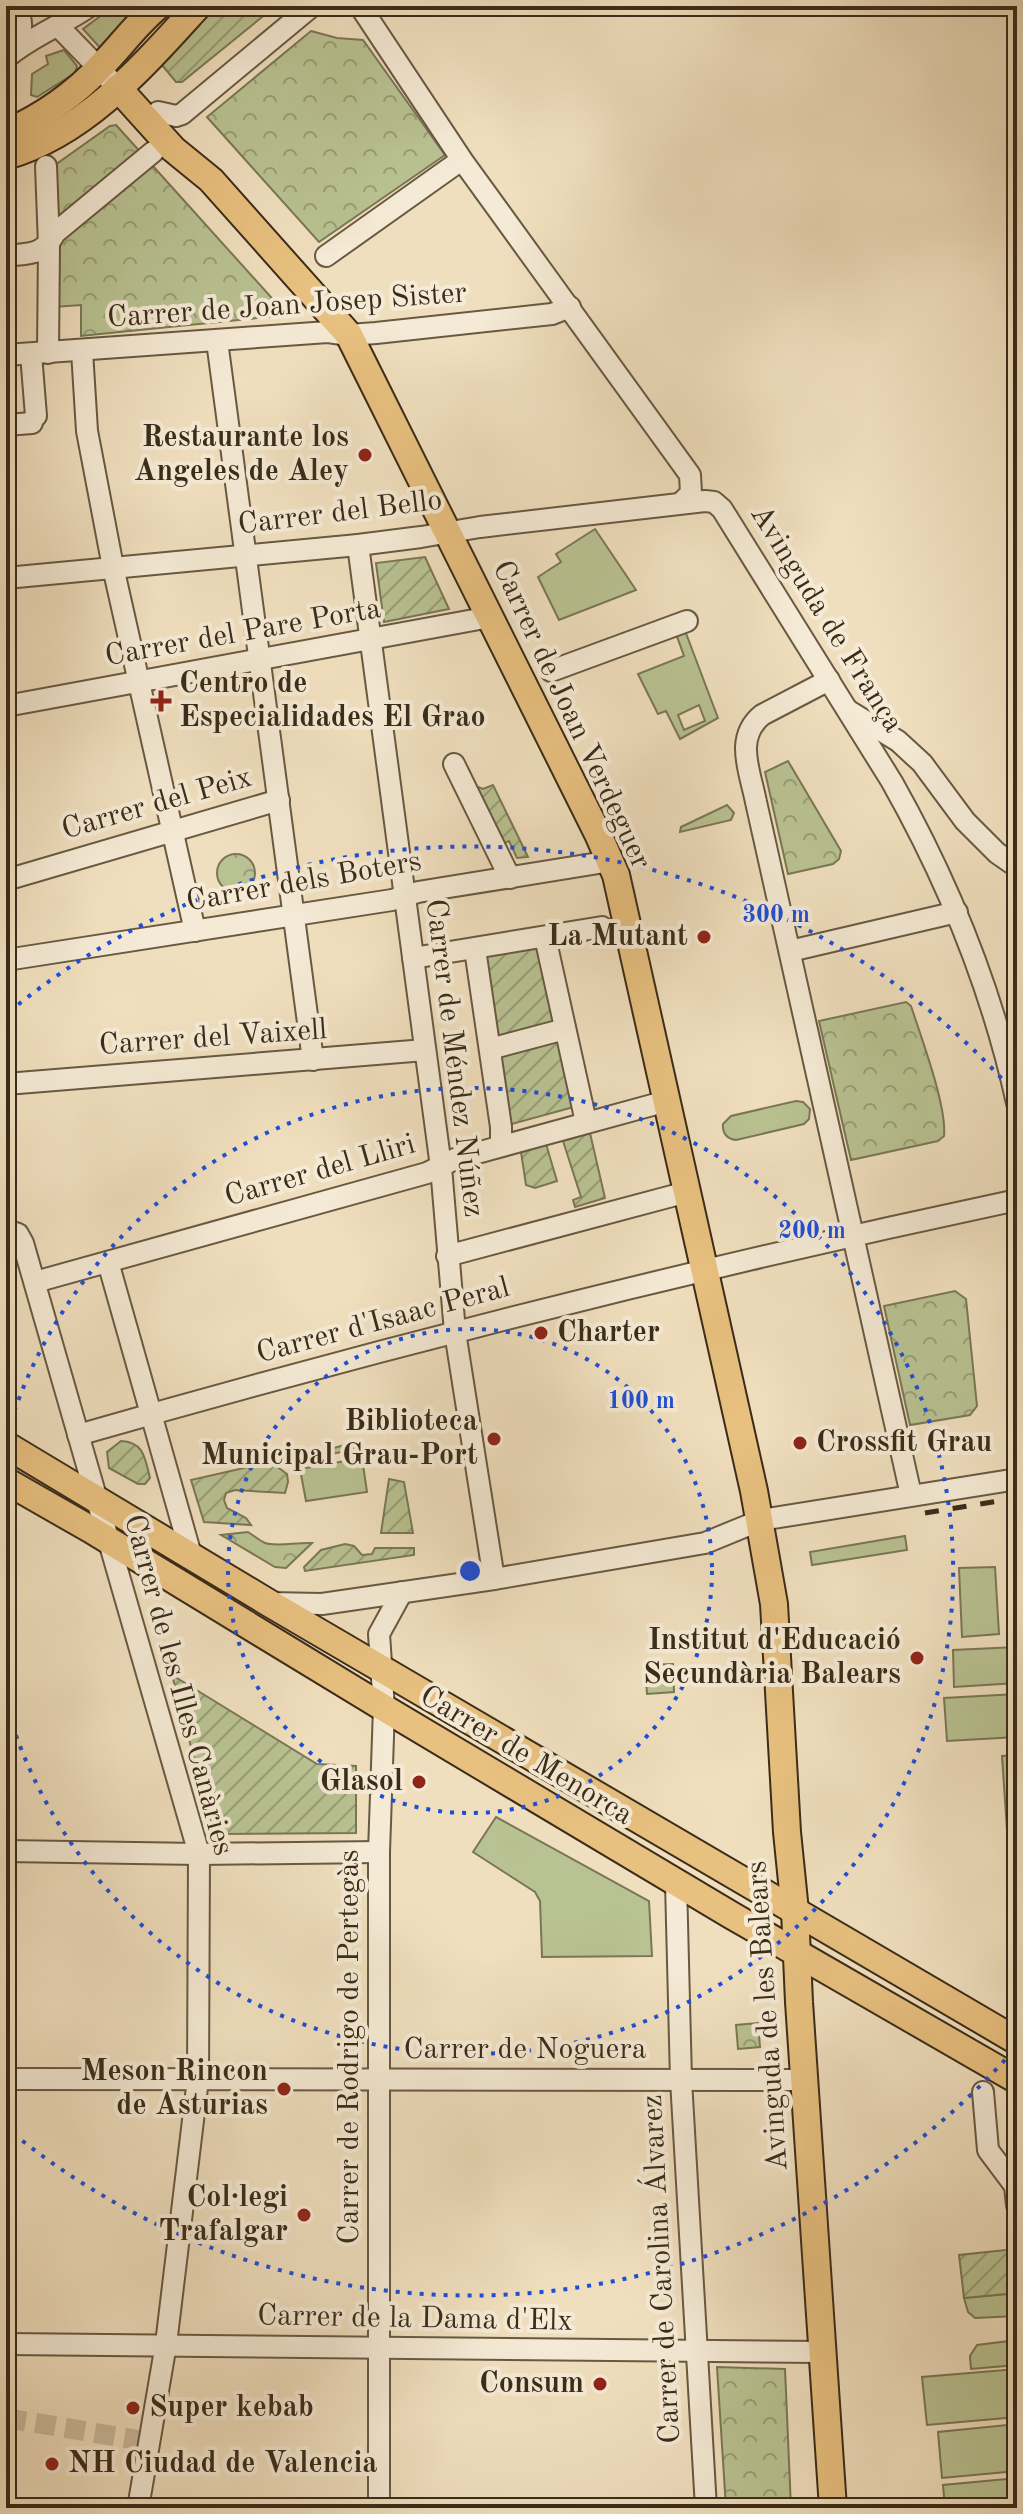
<svg xmlns="http://www.w3.org/2000/svg" width="1023" height="2514" font-family="'Old Standard TT',serif">
  <defs>
    <pattern id="forest-crowns" width="20" height="18" patternUnits="userSpaceOnUse" patternTransform="scale(2)"><rect width="20" height="18" fill="#b9c292"/><path d="M2 6a3 3 0 1 1 6 0M12 15a3 3 0 1 1 6 0" fill="none" stroke="#979e76"/></pattern>
    <pattern id="garden-furrows" width="10" height="10" patternUnits="userSpaceOnUse" patternTransform="scale(2)"><rect width="10" height="10" fill="#b9c292"/><path d="M-1 1l2-2M0 10L10 0M9 11l2-2" fill="none" stroke="#979e76"/></pattern>
  </defs>
  <rect width="100%" height="100%" fill="#f0dfbe"/>
  <filter id="stains"><feTurbulence type="fractalNoise" baseFrequency=".0025" numOctaves="4"/><feColorMatrix values="0 0 0 0 .2 0 0 0 0 .09 0 0 0 0 .02 0 0 0 .5 -.17"/></filter>
  <radialGradient id="worn" r=".72"><stop offset=".6" stop-color="#630" stop-opacity="0"/><stop offset="1" stop-color="#630" stop-opacity=".3"/></radialGradient>
  <!-- grass -->
  <g fill="#b9c292" stroke="#7a7756" stroke-width="2" fill-rule="evenodd">
    <polygon points="114,6 145,6 103,51 83,29"/>
    <polygon points="64,50 77,66 75,73 37,97 31,95 32,74 48,64 46,56"/>
    <polygon points="595,529 636,590 559,620 538,577 561,562 556,554"/>
    <path d="M684,628l34,90 -38,21 -14,-28 -8,3 -20,-40 46,-18 -9,-25zM699,705l6,16 -21,9 -6,-15z"/>
    <polygon points="727,805 734,813 731,820 680,832 681,827"/>
    <path d="M796,1101l7,1 7,7 -1,10 -5,5 -68,16c-9,-1 -14,-7 -13,-16l8,-8z"/>
    <polygon points="362,1458 367,1492 306,1501 300,1469"/>
    <polygon points="905,1536 907,1550 812,1565 810,1552"/>
    <polygon points="995,1567 999,1634 962,1637 959,1568"/>
    <polygon points="1017,1647 1017,1683 954,1687 953,1650"/>
    <polygon points="1017,1694 1017,1737 947,1741 944,1698"/>
    <polygon points="1017,1755 1017,1844 1008,1845 1002,1756"/>
    <polygon points="496,1817 649,1901 652,1956 542,1957 540,1901 535,1892 473,1852"/>
    <polygon points="1017,2293 1017,2316 975,2318 968,2312 964,2298"/>
    <polygon points="1017,2340 1017,2365 971,2369 970,2356 977,2345"/>
    <polygon points="1017,2369 1017,2417 927,2425 922,2377"/>
    <polygon points="1017,2424 1017,2471 942,2478 938,2432"/>
    <polygon points="1017,2478 1017,2508 945,2508 943,2485"/>
  </g>
  <!-- forest -->
  <g fill="url(#forest-crowns)" stroke="#7a7756" stroke-width="2">
    <polygon points="311,31 337,38 363,40 445,155 319,242 207,117"/>
    <polygon points="116,125 287,315 81,336 81,305 54,307 48,170 110,126"/>
    <polygon points="788,761 841,851 839,859 833,864 788,874 765,772"/>
    <circle cx="236" cy="873" r="19"/>
    <path d="M906,1002l5,4c10,31 36,100 33,130l-6,5 -87,19 -32,-139z"/>
    <polygon points="955,1291 966,1299 977,1406 970,1415 910,1425 884,1306"/>
    <path d="M248,1532c5,3 11,8 17,11 12,4 32,-1 47,0l-26,25 -11,-1 -54,-32z"/>
    <polygon points="673,1664 674,1692 647,1694 645,1665"/>
    <polygon points="758,2023 760,2047 738,2049 736,2025"/>
    <polygon points="717,2367 785,2369 791,2508 726,2508"/>
  </g>
  <!-- garden -->
  <g fill="url(#garden-furrows)" stroke="#7a7756" stroke-width="2">
    <polygon points="216,6 267,7 267,13 182,82 176,82 162,65"/>
    <polygon points="425,557 449,609 384,622 376,563"/>
    <polygon points="470,784 483,789 493,785 528,857 517,858 509,841 500,845"/>
    <polygon points="547,946 581,1105 501,1127 476,956"/>
    <polygon points="590,1133 605,1198 575,1207 573,1200 581,1197 563,1141"/>
    <polygon points="546,1144 557,1181 535,1188 526,1185 521,1152"/>
    <path d="M121,1441c23,1 24,17 29,37l-5,6h-7l-29,-16 -2,-16z"/>
    <polygon points="352,1443 354,1450 295,1460 294,1459"/>
    <polygon points="266,1463 276,1466 287,1474 288,1482 285,1493 235,1490 226,1493 224,1500 227,1508 246,1518 251,1525 204,1522 191,1480"/>
    <polygon points="389,1479 404,1482 413,1533 381,1533"/>
    <polygon points="345,1544 354,1546 362,1555 372,1554 375,1548 414,1548 414,1555 305,1571 304,1567 321,1550"/>
    <polygon points="172,1675 317,1764 356,1766 356,1833 214,1834"/>
    <polygon points="1015,2249 1017,2293 964,2298 959,2255"/>
  </g>
  <g fill="none" stroke-linecap="round" stroke-linejoin="round">
    <!-- minor-tunnel -->
    <polyline stroke="#ccbb9d" stroke-width="20" stroke-dasharray="20 10" stroke-linecap="butt" points="6,2418 150,2442"/>
    <defs>
      <g id="minor">
        <polyline points="360,6 462,160 690,475 691,493 681,503"/>
        <polyline points="58,26 118,88"/>
        <path d="M13,51c9,-14 11,-29 3,-45"/>
        <path d="M11,54c24,-19 53,-30 79,-48"/>
        <polyline points="158,112 176,116 182,114 312,6"/>
        <polyline points="46,166 49,245 48,353"/>
        <path d="M6,256c23,-3 37,0 49,-23l98,-81"/>
        <polyline points="326,256 457,163"/>
        <polyline points="217,341 313,1060"/>
        <polyline points="82,351 87,431 113,567 195,931"/>
        <polyline points="31,354 36,416"/>
        <polyline points="6,355 328,332 349,335 376,333 552,314 570,307"/>
        <polyline points="6,425 32,423"/>
        <polyline points="358,545 441,1167 455,1332 494,1579"/>
        <path d="M6,578l352,-33 63,-8 59,-10 225,-26 9,1 8,7 170,273c57,101 100,208 125,321"/>
        <polyline points="551,671 687,621"/>
        <path d="M829,680l-67,35c-28,23 -12,56 -6,87l155,693"/>
        <polyline points="6,706 490,617"/>
        <polyline points="849,711 898,741 922,763 965,821 997,853 1017,867"/>
        <polyline points="454,764 510,878"/>
        <polyline points="6,880 279,800"/>
        <polyline points="545,937 586,1122"/>
        <polyline points="475,949 501,1127 501,1146"/>
        <polyline points="790,951 957,912"/>
        <polyline points="413,958 602,927"/>
        <polyline points="6,960 392,900 418,892 611,861"/>
        <polyline points="490,1049 565,1029"/>
        <polyline points="6,1084 425,1050"/>
        <polyline points="6,1230 18,1234 23,1243 199,1854 198,2079 166,2344 138,2508"/>
        <polyline points="447,1256 687,1192"/>
        <polyline points="108,1262 191,1555"/>
        <polyline points="35,1282 427,1173 455,1159 667,1101"/>
        <path d="M78,1435c310,-89 623,-168 939,-235"/>
        <polyline points="269,1603 322,1604 494,1579 705,1543 761,1520 1017,1479"/>
        <polyline points="6,1851 199,1854 379,1852"/>
        <polyline points="676,1883 681,2080 706,2508"/>
        <polyline points="6,2079 804,2080"/>
        <polyline points="983,2092 988,2150 1015,2186 1017,2205"/>
        <polyline points="6,2344 822,2352"/>
        <polyline points="379,2508 379,1852 384,1708 379,1634 402,1592"/>
      </g>
      <g id="major">
        <polyline points="118,88 173,149 211,180 349,335 598,834 616,875 754,1491 774,1604 787,1832 795,1911 799,2002 833,2508"/>
        <path d="M6,133c36,-16 69,-39 96,-68 19,-19 35,-42 56,-59"/>
        <path d="M6,156c79,-22 139,-92 192,-150"/>
        <polyline points="6,1445 269,1603 1017,2041"/>
        <polyline points="6,1481 90,1529 384,1708 731,1915 1017,2080"/>
      </g>
    </defs>
    <!-- minor casing -->
    <use href="#minor" stroke="#685942" stroke-width="24"/>
    <!-- major casing -->
    <use href="#major" stroke="#3a2c19" stroke-width="30"/>
    <!-- minor -->
    <use href="#minor" stroke="#f5ead5" stroke-width="20"/>
    <!-- major -->
    <use href="#major" stroke="#e8c07f" stroke-width="26"/>
    <!-- rail -->
    <polyline stroke="#3a2c19" stroke-width="5" stroke-dasharray="14 14" stroke-linecap="butt" points="925,1513 1017,1498"/>
  </g>
  <!-- distance rings -->
  <g fill="none" stroke="#1d4ed8" stroke-width="4" stroke-dasharray="4 8">
    <circle cx="470" cy="1571" r="242"/>
    <path d="M7 1434A483 483 0 1 1 7 1708"/>
    <path d="M1013 2051A725 725 0 0 1 9 2130M9 1012A725 725 0 0 1 1013 1091"/>
  </g>
  <!-- markers -->
  <g fill="#8f2418" stroke="#f5ead5" stroke-width="3">
    <circle cx="365" cy="455" r="8"/>
    <path d="M157 689h8v8h8v8h-8v8h-8v-8h-8v-8h8z"/>
    <circle cx="704" cy="937" r="8"/>
    <circle cx="541" cy="1333" r="8"/>
    <circle cx="494" cy="1439" r="8"/>
    <circle cx="800" cy="1443" r="8"/>
    <circle cx="917" cy="1658" r="8"/>
    <circle cx="419" cy="1782" r="8"/>
    <circle cx="284" cy="2089" r="8"/>
    <circle cx="304" cy="2215" r="8"/>
    <circle cx="600" cy="2384" r="8"/>
    <circle cx="133" cy="2408" r="8"/>
    <circle cx="52" cy="2464" r="8"/>
  </g>
  <g text-anchor="middle" dominant-baseline="central" stroke-width="8" stroke-linejoin="round" paint-order="stroke">
    <!-- street labels -->
    <g font-size="30" fill="#3a2c19" stroke="#f5ead5">
      <text transform="translate(287 306) rotate(-4)">Carrer de Joan Josep Sister</text>
      <text transform="translate(340 513) rotate(-7)">Carrer del Bello</text>
      <text transform="translate(826 619) rotate(58)">Avinguda de França</text>
      <text transform="translate(243 633) rotate(-10)">Carrer del Pare Porta</text>
      <text transform="translate(571 715) rotate(65)">Carrer de Joan Verdeguer</text>
      <text transform="translate(157 804) rotate(-16)">Carrer del Peix</text>
      <text transform="translate(304 882) rotate(-10)">Carrer dels Boters</text>
      <text transform="translate(213 1038) rotate(-4)">Carrer del Vaixell</text>
      <text transform="translate(454 1058) rotate(83)">Carrer de Méndez Núñez</text>
      <text transform="translate(320 1171) rotate(-16)">Carrer del Lliri</text>
      <text transform="translate(383 1321) rotate(-15)">Carrer d'Isaac Peral</text>
      <text transform="translate(178 1685) rotate(75)">Carrer de les Illes Canàries</text>
      <text transform="translate(526 1756) rotate(31)">Carrer de Menorca</text>
      <text transform="translate(768 2016) rotate(-94)">Avinguda de les Balears</text>
      <text transform="translate(350 2047) rotate(-90)">Carrer de Rodrigo de Pertegàs</text>
      <text x="525" y="2050">Carrer de Noguera</text>
      <text transform="translate(662 2269) rotate(-93)">Carrer de Carolina Álvarez</text>
      <text transform="translate(415 2319) rotate(1)">Carrer de la Dama d'Elx</text>
    </g>
    <!-- poi labels -->
    <g font-size="30" font-weight="bold" fill="#3a2c19" stroke="#f5ead5" text-anchor="end">
      <text x="349" y="438">Restaurante los<tspan x="349" dy="34">Angeles de Aley</tspan></text>
      <text x="179" y="684" text-anchor="start">Centro de<tspan x="179" dy="34">Especialidades El Grao</tspan></text>
      <text x="688" y="937">La Mutant</text>
      <text x="557" y="1333" text-anchor="start">Charter</text>
      <text x="478" y="1422">Biblioteca<tspan x="478" dy="34">Municipal Grau-Port</tspan></text>
      <text x="816" y="1443" text-anchor="start">Crossfit Grau</text>
      <text x="901" y="1641">Institut d'Educació<tspan x="901" dy="34">Secundària Balears</tspan></text>
      <text x="403" y="1782">Glasol</text>
      <text x="268" y="2072">Meson Rincon<tspan x="268" dy="34">de Asturias</tspan></text>
      <text x="288" y="2198">Col·legi<tspan x="288" dy="34">Trafalgar</tspan></text>
      <text x="584" y="2384">Consum</text>
      <text x="149" y="2408" text-anchor="start">Super kebab</text>
      <text x="68" y="2464" text-anchor="start">NH Ciudad de Valencia</text>
    </g>
  </g>
  <circle cx="470" cy="1571" r="12" fill="#1d4ed8" stroke="#f5ead5" stroke-width="4"/>
  <g font-size="24" text-anchor="middle" font-weight="bold" fill="#1d4ed8" stroke="#f5ead5" stroke-width="8" stroke-linejoin="round" paint-order="stroke">
    <text x="776" y="922">300 m</text>
    <text x="812" y="1238">200 m</text>
    <text x="641" y="1408">100 m</text>
  </g>
  <!-- margin -->
  <rect width="1023" height="2514" fill="none" stroke="#f0dfbe" stroke-width="32"/>
  <rect x="8" y="8" width="1007" height="2498" fill="none" stroke="#3a2c19" stroke-width="4"/>
  <rect x="16" y="16" width="991" height="2482" fill="none" stroke="#3a2c19" stroke-width="2"/>
  <rect width="100%" height="100%" filter="url(#stains)"/>
  <rect width="100%" height="100%" fill="url(#worn)"/>
</svg>
